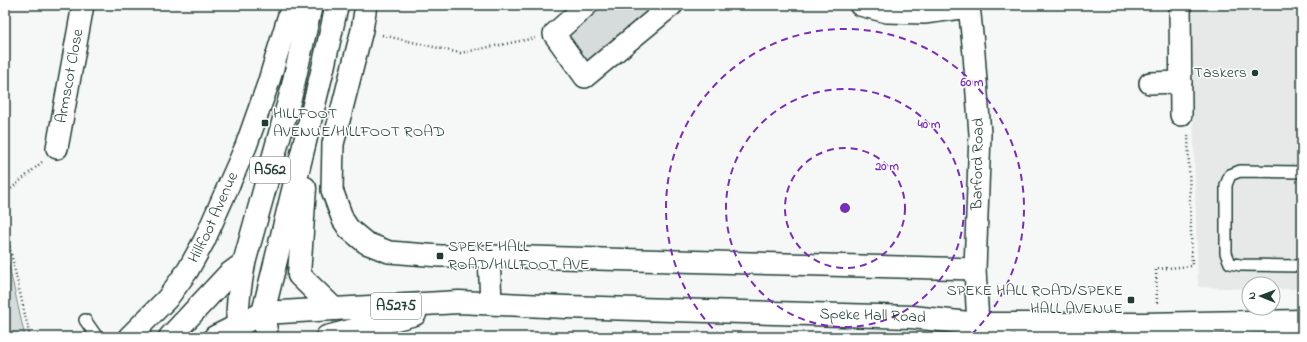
<svg xmlns="http://www.w3.org/2000/svg" width="1307" height="342" font-family="'Indie Flower',sans-serif">
  <rect width="100%" height="100%" fill="#f6f7f7"/>
  <filter id="ink" filterUnits="userSpaceOnUse"><feTurbulence type="fractalNoise" baseFrequency=".025" numOctaves="2"/><feDisplacementMap in="SourceGraphic" scale="8" xChannelSelector="R" yChannelSelector="G"/><feConvolveMatrix kernelMatrix="1 2 1 2 8 2 1 2 1" color-interpolation-filters="sRGB"/></filter>
  <g filter="url(#ink)">
    <!-- built -->
    <polygon fill="#e6e9e8" points="1190,5 1302,5 1302,289 1273,289 1273,284 1249,284 1249,289 1198,287"/>
    <!-- green -->
    <g fill="#d6dcdb" stroke="#7a8c88">
      <polygon points="587,5 672,5 585,77 554,34"/>
      <polygon points="5,248 25,337 5,337"/>
    </g>
    <g fill="none" stroke-linecap="round" stroke-linejoin="round">
      <defs>
        <g id="service">
          <polyline points="1302,172 1240,171 1230,175 1226,185 1226,253 1230,263 1240,265 1302,266"/>
          <polyline points="85,320 97,337"/>
          <polyline points="1197,337 1197,323"/>
        </g>
        <g id="minor">
          <polyline points="366,5 362,30 333,144 332,190 343,220 349,229 366,243 389,252 440,256 489,256 975,269"/>
          <polyline points="587,5 554,34 585,77 672,5"/>
          <polyline points="860,5 887,12 924,13 969,7"/>
          <polyline points="969,5 974,54 980,134 975,269 978,324 978,337"/>
          <polyline points="1180,5 1181,115"/>
          <polyline points="1150,83 1181,82"/>
          <path id="s1" d="M57,148l26,-143"/>
          <polyline points="489,256 491,303"/>
          <path id="s2" d="M129,337l38,-38 21,-29 16,-29 42,-95 22,-62 24,-79"/>
        </g>
        <g id="trunk">
          <polyline points="305,188 299,275 334,309"/>
          <polyline points="170,337 229,274 244,263"/>
          <path id="s3" d="M215,337l48,-24 196,-11 107,5 346,10 66,7h164l160,-3"/>
          <path d="M239,337c-4,-24 1,-50 5,-74l47,-169 20,-89"/>
          <polyline points="267,337 263,313 323,68 337,5"/>
          <polyline points="327,337 415,314"/>
        </g>
      </defs>
      <!-- service casing -->
      <use href="#service" stroke="#1f3d34" stroke-width="14"/>
      <!-- minor casing -->
      <use href="#minor" stroke="#1f3d34" stroke-width="24"/>
      <!-- trunk casing -->
      <use href="#trunk" stroke="#1f3d34" stroke-width="25"/>
      <!-- path -->
      <g stroke="#1f3d34" stroke-width="2.5" stroke-dasharray="1 3" stroke-linecap="butt">
        <polyline points="382,35 460,53 535,38"/>
        <polyline points="5,194 42,162"/>
        <polyline points="5,227 30,337"/>
        <polyline points="1157,303 1156,269 1192,266 1188,134"/>
      </g>
      <!-- service -->
      <use href="#service" stroke="#fff" stroke-width="11"/>
      <!-- minor -->
      <use href="#minor" stroke="#fff" stroke-width="21"/>
      <!-- trunk -->
      <use href="#trunk" stroke="#fff" stroke-width="22"/>
    </g>
  </g>
  <!-- distance rings -->
  <g fill="none" stroke="#7b2cbf" stroke-width="2" stroke-dasharray="7 5">
    <circle cx="845" cy="208" r="60"/>
    <circle cx="845" cy="208" r="119"/>
    <path d="M721 337A179 179 0 1 1 969 337"/>
  </g>
  <!-- markers -->
  <g fill="#1f3d34" stroke="#fff" stroke-width="1.5">
    <circle cx="1255" cy="73" r="4"/>
    <rect x="261" y="119" width="8" height="8" rx="2"/>
    <rect x="436" y="252" width="8" height="8" rx="2"/>
    <rect x="1127" y="296" width="8" height="8" rx="2"/>
  </g>
  <g text-anchor="middle" dominant-baseline="central" stroke-width="3" stroke-linejoin="round" paint-order="stroke">
    <!-- shield labels -->
    <g fill="#fff" stroke="#627771" stroke-width="1">
      <rect x="250" y="157" width="40" height="26" rx="3"/>
      <rect x="371" y="293" width="50" height="26" rx="3"/>
    </g>
    <g font-size="15" font-weight="bold" fill="#1f3d34">
      <text x="270" y="170">A562</text>
      <text x="396" y="306">A5275</text>
    </g>
    <!-- poi labels -->
    <g font-size="16" fill="#1f3d34" stroke="#fff" text-anchor="end">
      <text x="1247" y="73">Taskers</text>
      <text x="273" y="114" text-anchor="start">HILLFOOT<tspan x="273" dy="18">AVENUE/HILLFOOT ROAD</tspan></text>
      <text x="448" y="247" text-anchor="start">SPEKE HALL<tspan x="448" dy="18">ROAD/HILLFOOT AVE</tspan></text>
      <text x="1123" y="291">SPEKE HALL ROAD/SPEKE<tspan x="1123" dy="18">HALL AVENUE</tspan></text>
    </g>
    <!-- street labels -->
    <g font-size="16" fill="#1f3d34" stroke="#fff">
      <text stroke="none"><textPath href="#s1" startOffset="73">Armscot Close</textPath></text>
      <text transform="translate(978 164) rotate(-89)">Barford Road</text>
      <text stroke="none"><textPath href="#s2" startOffset="148">Hillfoot Avenue</textPath></text>
      <text stroke="none"><textPath href="#s3" startOffset="664">Speke Hall Road</textPath></text>
    </g>
  </g>
  <circle cx="845" cy="208" r="6" fill="#7b2cbf" stroke="#fff" stroke-width="2"/>
  <g font-size="12" text-anchor="middle" font-weight="bold" fill="#7b2cbf" stroke="#fff" stroke-width="3" stroke-linejoin="round" paint-order="stroke">
    <text x="972" y="86">60 m</text>
    <text x="929" y="128">40 m</text>
    <text x="887" y="170">20 m</text>
  </g>
  <!-- margin -->
  <rect width="1307" height="342" fill="none" stroke="#fff" stroke-width="20"/>
  <rect x="10" y="10" width="1287" height="322" fill="none" stroke="#1f3d34" stroke-width="1.5" filter="url(#ink)"/>
  <!-- north arrow -->
  <g transform="translate(1261 296) rotate(271)"><circle r="19" fill="#ffffff" stroke="#a5b1ae"/>
  <path d="M0-3L7 15L0 10L-7 15Z" fill="#1f3d34"/>
  <text y="-6" font-size="11" font-weight="bold" text-anchor="middle" fill="#1f3d34">N</text>
  </g>
</svg>
